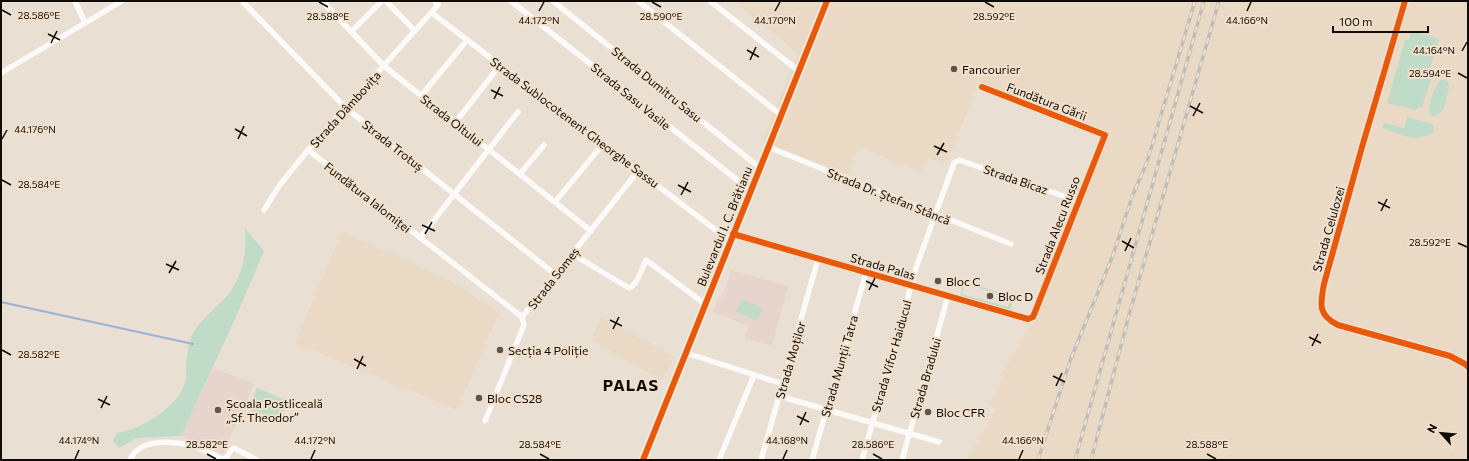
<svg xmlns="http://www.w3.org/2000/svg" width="1469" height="461" font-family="Commissioner,sans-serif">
  <rect width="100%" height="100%" fill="#e9dfd3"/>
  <!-- built -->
  <g fill="#eadac5">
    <polygon points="733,1 814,1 817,3 818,1 1468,1 1468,460 967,460 995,410 988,404 1005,376 1002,374 1030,325 1033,325 1108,134 979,82 947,163 928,158 921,172 859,147 848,175 762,141 798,53"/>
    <polygon points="342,231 449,280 500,314 496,319 457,410 295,343"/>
    <polygon points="601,317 674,356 662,381 591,340"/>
  </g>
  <!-- education -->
  <g fill="#e7d4cd">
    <polygon points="730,270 788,286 772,345 745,339 749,326 713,312 719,297 721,298 731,274 729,273"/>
    <polygon points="213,368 254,384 223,454 181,436"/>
  </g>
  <!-- green -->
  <g fill="#c0dcc8" fill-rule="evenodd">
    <polygon points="1412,31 1439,39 1429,72 1430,73 1429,77 1432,78 1422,107 1415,110 1387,103 1405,40 1409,40"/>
    <path d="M1441,80h5l2,2 1,6 -5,20 -3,4 -5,4h-4l-3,-3c-1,-9 5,-27 12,-33z"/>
    <path d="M1407,117l25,7 2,3v5c-19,12 -33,2 -52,-4l2,-5 20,5z"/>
    <path d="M245,228l19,23 -29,68 -54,117 -44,2 -18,10 -6,-7 4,-8c6,-2 14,-3 20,-6 17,-7 43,-25 48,-44 2,-4 1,-10 1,-15 1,-13 2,-27 9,-38 9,-13 21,-22 31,-33 17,-20 21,-44 19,-69z"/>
    <path d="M964,282l58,17 -1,3 -8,-2 -3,11 -50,-15zM965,284l46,13 -3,10 -46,-13z"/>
    <polygon points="742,299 763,308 757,321 736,312"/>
    <polygon points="257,388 288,401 279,422 248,409"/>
  </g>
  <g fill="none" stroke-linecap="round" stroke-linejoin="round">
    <!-- stream -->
    <polyline stroke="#9bb1d6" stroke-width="2" points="1,302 193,344"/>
    <!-- street -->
    <g stroke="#fcfaf8" stroke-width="5.5">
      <polyline points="75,1 85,23"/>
      <polyline points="242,1 346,108 556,275"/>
      <polyline points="322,1 384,66 591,231"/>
      <polyline points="386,1 415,31"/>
      <polyline points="511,1 751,191"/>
      <polyline points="553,1 760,168"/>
      <polyline points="638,1 781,115"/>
      <polyline points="710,1 799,71"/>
      <polyline points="432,13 730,241"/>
      <polyline points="351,32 382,1"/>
      <polyline points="1,73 122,1"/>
      <polyline points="421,96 467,40"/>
      <polyline points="455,123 500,65"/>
      <polyline points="768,147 1011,244"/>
      <polyline points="308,150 522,317"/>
      <polyline points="520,174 544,145"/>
      <polyline points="555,202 603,144"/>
      <polyline points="264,210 279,186 308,150 438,5 435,1"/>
      <polyline points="733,234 1028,319 1033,317 1105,135 982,87"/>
      <polyline points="420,238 518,112"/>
      <path d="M572,254l57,34c9,-3 13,-20 17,-28l59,44"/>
      <polyline points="522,317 638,171"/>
      <polyline points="686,353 783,384"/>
      <polyline points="779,396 939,442"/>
      <polyline points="485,421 524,325 522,317"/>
      <path d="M130,460c8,-20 36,-19 54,-16 13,2 27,9 38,15l4,-1 5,-8 3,-2 23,12"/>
      <polyline points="719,460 754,375"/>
      <polyline points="761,460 818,259"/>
      <polyline points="812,460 866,273"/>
      <polyline points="862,460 917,265 954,163 959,160 1078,201"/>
      <polyline points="902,460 948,296"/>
    </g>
    <!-- secondary -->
    <path stroke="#fcfaf8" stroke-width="8" d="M1405,1l-43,146 -38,137c-4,21 -6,31 14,41l112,31 15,8 3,3"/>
    <!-- primary -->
    <polyline stroke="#fcfaf8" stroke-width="9" points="643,460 827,1"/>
    <defs>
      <g id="rail">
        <polyline points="1038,460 1070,361 1113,255 1132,197 1147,162 1195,1"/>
        <polyline points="1075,460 1204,1"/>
        <polyline points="1091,460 1129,315 1219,1"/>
      </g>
    </defs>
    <!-- rail casing -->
    <use href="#rail" stroke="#c0bebb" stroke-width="3.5"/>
    <!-- rail -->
    <use href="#rail" stroke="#f1e0cb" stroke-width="2" stroke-dasharray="6" stroke-linecap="butt"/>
    <defs>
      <g id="cycleway">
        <path d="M1405,1l-43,146 -38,137c-4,21 -6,31 14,41l112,31 15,8 3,3"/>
        <polyline points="733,234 1028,319 1033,317 1105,135 982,87"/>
        <polyline points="643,460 827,1"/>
      </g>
    </defs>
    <!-- cycleway casing -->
    <use href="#cycleway" stroke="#f1e0cb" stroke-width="8"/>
    <!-- cycleway -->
    <use href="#cycleway" stroke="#e8590c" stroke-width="6"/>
  </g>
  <!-- ticks -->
  <path fill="none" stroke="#110b05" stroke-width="1.5" d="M319,2l9,5M652,2l9,5M985,2l9,5M2,10l9,5M539,11l5,-9M775,11l5,-9M1247,11l4,-9M48,34l12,6M51,43l6,-12M747,50l12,7M1462,51l5,-9M750,60l6,-13M1458,73l9,5M491,90l12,6M494,99l6,-12M1190,106l13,7M1193,116l7,-13M235,129l12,7M2,139l5,-9M238,139l6,-13M934,146l13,6M937,155l7,-12M2,180l9,5M678,185l13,7M681,195l7,-13M1378,202l12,6M1381,211l6,-12M422,225l13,6M425,234l7,-12M1122,241l12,7M1458,243l9,4M1125,251l6,-13M166,264l13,6M169,273l7,-12M866,281l12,6M869,290l6,-12M610,320l12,6M613,329l6,-12M1309,337l12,6M1312,346l6,-12M2,350l9,5M354,359l12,7M357,369l6,-13M1053,376l12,6M1056,386l6,-13M98,399l12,6M101,408l6,-12M797,416l12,6M800,425l6,-13M207,454l9,5M540,454l9,5M873,454l9,5M1207,454l9,5M75,459l4,-9M311,459l4,-9M783,459l4,-9M1019,459l4,-9"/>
  <!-- markers -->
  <g fill="#5d554d" stroke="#f1e0cb" stroke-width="1.5">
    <circle cx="954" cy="69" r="4"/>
    <circle cx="938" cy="281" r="4"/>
    <circle cx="990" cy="296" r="4"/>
    <circle cx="500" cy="350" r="4"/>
    <circle cx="479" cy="398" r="4"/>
    <circle cx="218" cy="410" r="4"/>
    <circle cx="928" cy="412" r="4"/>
  </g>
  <g text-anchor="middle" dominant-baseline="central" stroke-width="4" stroke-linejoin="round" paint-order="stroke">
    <!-- poi labels -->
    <g font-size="12" fill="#110b05" stroke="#f1e0cb" text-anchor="start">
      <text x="962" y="69">Fancourier</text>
      <text x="946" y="281">Bloc C</text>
      <text x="998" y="296">Bloc D</text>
      <text x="508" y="350">Secția 4 Poliție</text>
      <text x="487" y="398">Bloc CS28</text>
      <text x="226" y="403">Școala Postliceală<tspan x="226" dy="14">„Sf. Theodor”</tspan></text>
      <text x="936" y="412">Bloc CFR</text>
    </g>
    <!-- street labels -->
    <g font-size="12" fill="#110b05" stroke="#f1e0cb">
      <text transform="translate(657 84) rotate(39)">Strada Dumitru Sasu</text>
      <text transform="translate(631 96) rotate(39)">Strada Sasu Vasile</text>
      <text transform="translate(1047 101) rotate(21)">Fundătura Gării</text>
      <text transform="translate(345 109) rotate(-48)">Strada Dâmbovița</text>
      <text transform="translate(452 120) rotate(38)">Strada Oltului</text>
      <text transform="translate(575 122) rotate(37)">Strada Sublocotenent Gheorghe Sassu</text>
      <text transform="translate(393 145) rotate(38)">Strada Trotuș</text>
      <text transform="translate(1016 179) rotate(19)">Strada Bicaz</text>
      <text transform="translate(889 196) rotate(22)">Strada Dr. Ștefan Stâncă</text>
      <text transform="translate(368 197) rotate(38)">Fundătura Ialomiței</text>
      <text transform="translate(1057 225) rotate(-69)">Strada Alecu Russo</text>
      <text transform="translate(724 226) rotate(-68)">Bulevardul I. C. Brătianu</text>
      <text transform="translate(1328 229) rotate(-74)">Strada Celulozei</text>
      <text transform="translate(883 266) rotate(16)">Strada Palas</text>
      <text transform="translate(553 278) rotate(-52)">Strada Someș</text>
      <text transform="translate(891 356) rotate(-74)">Strada Vifor Haiducul</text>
      <text transform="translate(790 360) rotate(-74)">Strada Moților</text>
      <text transform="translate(839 366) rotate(-74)">Strada Munții Tatra</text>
      <text transform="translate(925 378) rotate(-74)">Strada Bradului</text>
    </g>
    <!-- district labels -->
    <g font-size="16" font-weight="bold" letter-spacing="1" fill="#110b05" stroke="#f1e0cb">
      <text x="631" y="384">PALAS</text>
    </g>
  </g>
  <g font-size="10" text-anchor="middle" fill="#110b05" stroke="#f1e0cb" stroke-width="4" stroke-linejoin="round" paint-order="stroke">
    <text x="39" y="19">28.586°E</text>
    <text x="328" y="20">28.588°E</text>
    <text x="661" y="20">28.590°E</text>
    <text x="994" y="20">28.592°E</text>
    <text x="539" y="24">44.172°N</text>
    <text x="775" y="24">44.170°N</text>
    <text x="1247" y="24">44.166°N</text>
    <text x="1434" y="54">44.164°N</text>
    <text x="1430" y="77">28.594°E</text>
    <text x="35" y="133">44.176°N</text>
    <text x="39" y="188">28.584°E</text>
    <text x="1430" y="246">28.592°E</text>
    <text x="39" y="358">28.582°E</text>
    <text x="79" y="444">44.174°N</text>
    <text x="315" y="444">44.172°N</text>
    <text x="787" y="444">44.168°N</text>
    <text x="1023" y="444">44.166°N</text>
    <text x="207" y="448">28.582°E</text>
    <text x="540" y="448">28.584°E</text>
    <text x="873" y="448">28.586°E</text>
    <text x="1207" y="448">28.588°E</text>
  </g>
  <!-- border -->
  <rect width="1469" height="461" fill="none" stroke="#110b05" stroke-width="4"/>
  <!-- north arrow -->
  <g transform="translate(1441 433) rotate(297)" stroke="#f1e0cb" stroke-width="3" paint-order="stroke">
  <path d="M0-3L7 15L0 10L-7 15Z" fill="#110b05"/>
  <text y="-6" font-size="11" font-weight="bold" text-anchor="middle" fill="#110b05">N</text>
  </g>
  <!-- scale -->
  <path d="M1333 26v6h95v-6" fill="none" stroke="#110b05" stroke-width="2"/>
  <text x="1339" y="26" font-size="12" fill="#110b05" stroke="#f1e0cb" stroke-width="3" paint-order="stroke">100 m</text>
</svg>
